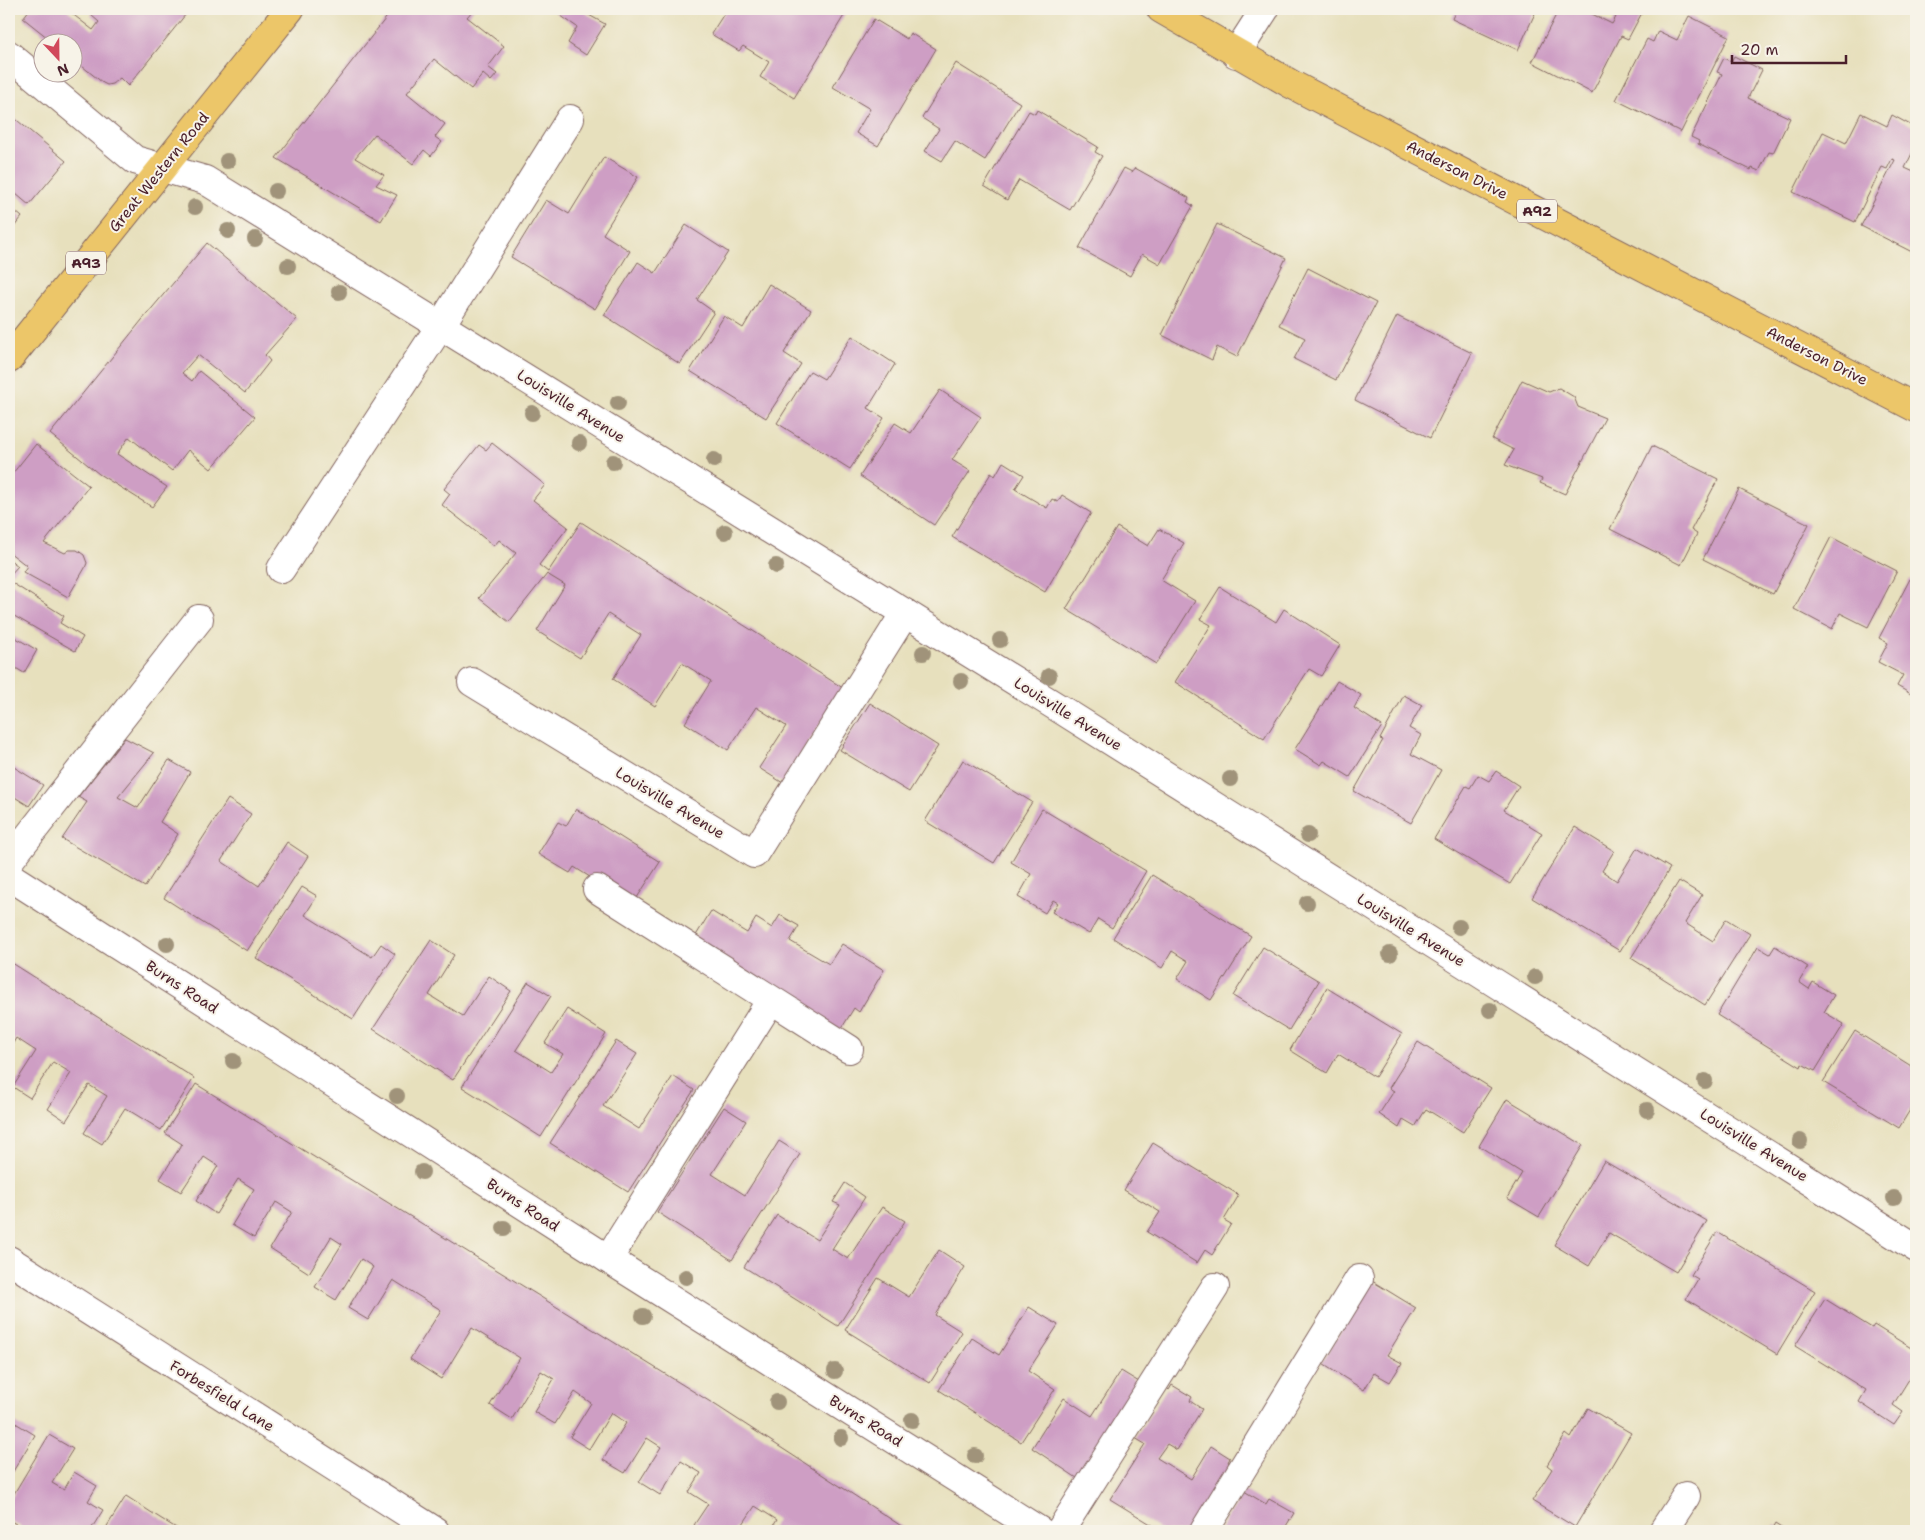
<svg xmlns="http://www.w3.org/2000/svg" width="1925" height="1540" font-family="'Shantell Sans',sans-serif">
  <rect width="100%" height="100%" fill="#f7f3e8"/>
  <filter id="ink" filterUnits="userSpaceOnUse"><feTurbulence type="fractalNoise" baseFrequency=".02" numOctaves="2"/><feDisplacementMap in="SourceGraphic" scale="10" xChannelSelector="R" yChannelSelector="G"/><feConvolveMatrix kernelMatrix="1 2 1 2 8 2 1 2 1" color-interpolation-filters="sRGB"/></filter>
  <filter id="wash" filterUnits="userSpaceOnUse"><feTurbulence type="fractalNoise" baseFrequency=".0096" numOctaves="4" result="noise"/><feDisplacementMap in="SourceGraphic" scale="20" xChannelSelector="R" yChannelSelector="G"/><feGaussianBlur stdDeviation="1.12" result="paint"/><feColorMatrix in="noise" values="0 0 0 0 0 0 0 0 0 0 0 0 0 0 0 0 0 1.4 0 .05"/><feComposite in="paint" operator="in"/></filter>
  <g filter="url(#wash)">
    <rect width="100%" height="100%" fill="#e7e0bd"/>
    <g id="blocks">
      <!-- building -->
      <g fill="#ce9ec4">
        <polygon points="30,9 66,9 93,30 99,22 91,15 96,9 190,9 128,86 120,78 112,84 107,85 103,83 72,58 72,42 53,42 23,18"/>
        <polygon points="393,9 474,9 467,17 504,46 488,67 497,74 491,81 483,74 471,89 434,59 407,93 445,124 435,137 442,142 431,156 424,150 413,164 375,134 355,158 384,175 376,185 397,195 381,221 276,158"/>
        <polygon points="551,9 578,9 605,24 586,55 568,43 577,27"/>
        <polygon points="727,9 848,9 794,98 760,77 769,62 743,46 739,51 711,34"/>
        <polygon points="1456,9 1537,9 1518,50 1452,19"/>
        <polygon points="1559,9 1582,9 1612,24 1616,17 1600,9 1644,9 1628,39 1621,36 1592,93 1532,62"/>
        <polygon points="1689,16 1729,36 1681,132 1616,100 1647,39 1653,42 1658,31 1677,40"/>
        <polygon points="874,19 907,39 910,33 936,49 878,146 856,133 870,109 833,87"/>
        <polygon points="1734,56 1762,70 1748,98 1790,118 1773,153 1769,152 1759,171 1752,168 1751,170 1698,144 1699,141 1691,137 1722,74 1717,72 1724,58 1731,62"/>
        <polygon points="956,63 1020,103 985,160 955,141 942,161 925,151 939,129 922,118"/>
        <polygon points="1037,110 1098,147 1095,152 1102,156 1070,210 1019,180 1007,200 984,186 1029,111 1035,114"/>
        <polygon points="1861,113 1887,126 1892,115 1916,128 1916,145 1905,168 1916,173 1916,254 1861,226 1895,160 1892,159 1887,169 1882,167 1855,222 1793,192 1823,132 1846,143"/>
        <polygon points="12,116 66,161 29,205 9,188 9,119"/>
        <polygon points="604,157 638,177 603,234 630,251 595,309 511,257 546,200 569,214"/>
        <polygon points="1124,168 1132,172 1135,168 1189,198 1187,202 1193,206 1160,264 1142,254 1130,276 1079,248"/>
        <polygon points="9,206 22,217 9,233"/>
        <polygon points="1217,224 1286,258 1237,357 1217,347 1212,360 1162,335"/>
        <polygon points="686,225 728,252 697,300 714,312 680,364 604,315 638,262 655,273"/>
        <polygon points="207,243 297,319 265,355 270,361 245,393 198,355 182,373 192,381 199,371 255,417 211,469 188,450 172,471 129,437 117,454 167,487 152,507 99,474 50,434 142,320"/>
        <polygon points="1308,268 1376,303 1336,380 1294,359 1305,338 1279,325"/>
        <polygon points="769,284 811,310 784,353 801,364 766,418 690,371 724,316 743,328"/>
        <polygon points="1397,316 1472,353 1430,438 1355,400"/>
        <polygon points="852,336 895,364 868,408 884,418 850,469 777,423 810,371 824,379"/>
        <polygon points="1522,380 1549,392 1559,388 1574,397 1578,407 1605,418 1565,494 1540,483 1542,479 1505,465 1514,450 1492,439"/>
        <polygon points="940,390 981,417 952,460 970,471 934,525 860,476 895,423 911,433"/>
        <polygon points="492,443 545,485 533,500 568,527 539,565 548,572 581,522 843,688 783,783 759,768 786,726 756,707 728,750 685,723 711,681 682,663 655,706 613,679 641,635 608,614 580,658 537,631 565,585 547,574 509,622 479,598 516,553 499,540 494,546 442,505 450,494 444,489 479,445 486,450"/>
        <polygon points="36,444 89,486 44,543 65,553 69,550 77,550 84,555 87,563 85,568 68,597 23,572 27,566 9,552 9,478"/>
        <polygon points="1652,446 1718,479 1691,530 1697,534 1681,565 1610,529"/>
        <polygon points="1003,462 1024,475 1015,489 1047,508 1052,499 1058,502 1062,495 1091,513 1045,592 952,537 991,473 995,476"/>
        <polygon points="1739,489 1809,524 1773,594 1703,559"/>
        <polygon points="1117,527 1148,546 1159,529 1184,543 1161,580 1195,601 1156,664 1066,609"/>
        <polygon points="1831,537 1897,571 1868,627 1840,613 1832,629 1794,609"/>
        <polygon points="9,559 18,566 9,576"/>
        <polygon points="1910,579 1916,582 1916,697 1897,686 1903,675 1878,662 1888,643 1879,638"/>
        <polygon points="9,581 64,616 60,623 83,637 75,651 9,613"/>
        <polygon points="1220,587 1276,622 1284,609 1340,645 1321,676 1309,669 1264,739 1175,682 1211,625 1200,619"/>
        <polygon points="9,634 37,650 24,673 9,664"/>
        <polygon points="1337,681 1361,695 1354,708 1382,726 1350,777 1324,761 1321,765 1295,749"/>
        <polygon points="1404,695 1422,705 1409,728 1421,735 1411,754 1441,770 1411,823 1354,791 1383,740 1380,739"/>
        <polygon points="870,703 938,746 909,792 840,750"/>
        <polygon points="125,738 154,753 118,797 138,808 169,760 190,772 160,822 178,834 145,887 62,839 87,802 78,797"/>
        <polygon points="963,760 1032,802 994,863 925,821"/>
        <polygon points="9,764 43,785 29,806 13,796 9,801"/>
        <polygon points="1496,771 1519,786 1504,810 1542,833 1510,884 1434,839 1466,786 1470,788 1478,775 1489,781"/>
        <polygon points="228,799 251,814 221,861 259,886 287,842 308,856 247,951 164,898"/>
        <polygon points="576,809 660,862 633,904 574,867 570,873 538,854 558,822 566,826"/>
        <polygon points="1042,809 1146,871 1112,928 1098,919 1089,934 1052,912 1058,903 1053,900 1045,913 1018,897 1031,874 1011,862"/>
        <polygon points="1575,827 1614,851 1602,871 1617,881 1637,848 1670,868 1620,951 1532,898"/>
        <polygon points="1152,875 1251,936 1211,1000 1177,979 1188,961 1172,951 1162,968 1113,938"/>
        <polygon points="1679,881 1702,895 1685,923 1713,941 1726,919 1750,934 1705,1005 1631,958"/>
        <polygon points="302,887 317,896 305,915 372,957 381,944 395,954 353,1019 256,958"/>
        <polygon points="711,911 747,933 756,918 772,928 780,915 799,926 790,941 829,964 842,944 884,970 859,1012 854,1008 840,1031 692,942"/>
        <polygon points="431,940 454,955 429,995 445,1005 463,1016 489,976 511,991 453,1080 373,1029"/>
        <polygon points="1775,946 1808,967 1799,982 1809,989 1813,982 1834,995 1824,1012 1844,1024 1815,1071 1802,1064 1801,1067 1717,1015 1758,947 1770,954"/>
        <polygon points="1263,947 1319,981 1289,1030 1233,996"/>
        <polygon points="9,961 194,1078 161,1130 125,1108 102,1144 84,1133 107,1096 89,1085 66,1121 48,1109 71,1073 53,1062 30,1098 13,1087 36,1051 16,1038 9,1050"/>
        <polygon points="528,982 551,996 516,1050 551,1072 563,1054 545,1043 567,1009 606,1034 541,1137 462,1087"/>
        <polygon points="1327,988 1402,1034 1375,1077 1338,1054 1327,1073 1290,1050"/>
        <polygon points="1855,1031 1916,1069 1916,1100 1899,1128 1823,1082"/>
        <polygon points="616,1041 637,1054 603,1106 639,1129 673,1076 694,1090 628,1192 550,1143"/>
        <polygon points="1418,1042 1491,1088 1463,1132 1426,1109 1415,1127 1403,1120 1399,1128 1379,1114 1394,1091 1389,1088"/>
        <polygon points="196,1084 717,1406 909,1531 770,1531 777,1520 755,1506 741,1527 738,1525 734,1531 703,1531 694,1525 708,1504 689,1492 701,1473 681,1461 660,1495 639,1482 661,1447 647,1438 625,1473 603,1460 626,1423 611,1413 589,1449 570,1437 591,1403 575,1392 555,1424 534,1412 554,1379 541,1371 512,1419 490,1405 520,1358 472,1328 441,1379 410,1359 441,1310 393,1280 368,1320 348,1308 373,1267 361,1259 336,1300 315,1287 342,1244 331,1237 309,1273 270,1248 292,1212 276,1202 254,1238 232,1225 254,1189 238,1179 216,1214 196,1201 218,1166 204,1157 181,1192 160,1179 182,1144 165,1133"/>
        <polygon points="1507,1099 1583,1145 1539,1217 1507,1198 1522,1173 1479,1146"/>
        <polygon points="724,1107 746,1121 712,1174 745,1195 779,1141 800,1154 732,1260 657,1212"/>
        <polygon points="1153,1143 1239,1195 1224,1220 1231,1224 1212,1255 1205,1250 1197,1263 1147,1232 1160,1212 1124,1190"/>
        <polygon points="1604,1161 1707,1221 1676,1272 1609,1233 1589,1266 1554,1245"/>
        <polygon points="845,1183 865,1197 832,1249 848,1259 882,1207 905,1221 838,1326 744,1267 777,1215 817,1240 840,1205 833,1202"/>
        <polygon points="1717,1232 1815,1291 1777,1354 1686,1299 1698,1279 1691,1275"/>
        <polygon points="939,1250 965,1267 935,1315 962,1332 930,1383 845,1330 878,1278 909,1297"/>
        <polygon points="1372,1281 1416,1308 1387,1355 1402,1363 1390,1382 1374,1373 1364,1390 1321,1363"/>
        <polygon points="1825,1299 1872,1328 1874,1325 1916,1351 1916,1368 1893,1405 1903,1412 1894,1425 1859,1402 1866,1390 1795,1346"/>
        <polygon points="1029,1307 1058,1325 1028,1371 1055,1389 1021,1442 939,1390 972,1338 999,1355"/>
        <polygon points="1121,1371 1139,1382 1077,1478 1032,1448 1064,1398 1092,1416"/>
        <polygon points="1172,1385 1192,1397 1190,1401 1202,1409 1177,1450 1167,1444 1157,1458 1191,1479 1211,1446 1230,1458 1228,1462 1232,1465 1190,1531 1162,1531 1110,1499 1145,1444 1135,1438 1167,1388 1169,1390"/>
        <polygon points="1588,1408 1631,1433 1575,1527 1532,1501 1552,1469 1547,1465 1566,1434 1571,1438"/>
        <polygon points="9,1419 35,1435 9,1478"/>
        <polygon points="49,1435 73,1449 52,1483 64,1490 74,1472 97,1486 88,1501 103,1510 90,1531 28,1531 9,1520 9,1502"/>
        <polygon points="1244,1491 1266,1504 1269,1499 1294,1513 1283,1531 1220,1531"/>
        <polygon points="126,1496 160,1518 181,1531 104,1531"/>
        <polygon points="1775,1524 1786,1531 1771,1531"/>
      </g>
    </g>
  </g>
  <g filter="url(#ink)">
    <use href="#blocks" fill-opacity="0" stroke="#81635e" stroke-width="1"/>
    <g fill="none" stroke-linecap="round" stroke-linejoin="round">
      <defs>
        <g id="minor">
          <polyline points="1236,54 1265,9"/>
          <polyline points="9,55 135,160 205,180 1065,712 1916,1248"/>
          <polyline points="281,569 441,325 570,119"/>
          <polyline points="472,682 754,854 905,613"/>
          <polyline points="9,861 199,619"/>
          <polyline points="9,876 608,1259 1040,1531"/>
          <polyline points="597,889 849,1049"/>
          <polyline points="608,1259 771,1000"/>
          <polyline points="9,1260 435,1531"/>
          <polyline points="1060,1531 1215,1287"/>
          <polyline points="1204,1531 1359,1279"/>
          <polyline points="1663,1531 1686,1496"/>
        </g>
        <g id="major">
          <polyline points="1161,9 1291,84 1916,408"/>
          <polyline points="9,359 290,9"/>
        </g>
      </defs>
      <!-- minor casing -->
      <use href="#minor" stroke="#81635e" stroke-width="30"/>
      <!-- major casing -->
      <use href="#major" stroke="#81635e" stroke-width="30"/>
      <!-- minor -->
      <use href="#minor" stroke="#fff" stroke-width="28"/>
      <!-- major -->
      <use href="#major" stroke="#ecc669" stroke-width="28"/>
    </g>
    <!-- trees -->
    <g fill="#a0937a">
      <circle cx="227" cy="161" r="8"/>
      <circle cx="276" cy="191" r="8"/>
      <circle cx="195" cy="207" r="8"/>
      <circle cx="228" cy="231" r="8"/>
      <circle cx="255" cy="239" r="8"/>
      <circle cx="288" cy="266" r="8"/>
      <circle cx="339" cy="292" r="8"/>
      <circle cx="618" cy="403" r="8"/>
      <circle cx="532" cy="413" r="8"/>
      <circle cx="579" cy="443" r="8"/>
      <circle cx="714" cy="460" r="8"/>
      <circle cx="613" cy="462" r="8"/>
      <circle cx="725" cy="532" r="8"/>
      <circle cx="776" cy="566" r="8"/>
      <circle cx="1000" cy="640" r="8"/>
      <circle cx="923" cy="653" r="8"/>
      <circle cx="1049" cy="676" r="8"/>
      <circle cx="961" cy="681" r="8"/>
      <circle cx="1230" cy="779" r="8"/>
      <circle cx="1308" cy="835" r="8"/>
      <circle cx="1307" cy="903" r="8"/>
      <circle cx="1459" cy="927" r="8"/>
      <circle cx="167" cy="944" r="8"/>
      <circle cx="1390" cy="954" r="8"/>
      <circle cx="1535" cy="977" r="8"/>
      <circle cx="1490" cy="1010" r="8"/>
      <circle cx="233" cy="1061" r="8"/>
      <circle cx="1705" cy="1081" r="8"/>
      <circle cx="397" cy="1096" r="8"/>
      <circle cx="1647" cy="1110" r="8"/>
      <circle cx="1800" cy="1141" r="8"/>
      <circle cx="422" cy="1172" r="8"/>
      <circle cx="1894" cy="1198" r="8"/>
      <circle cx="504" cy="1228" r="8"/>
      <circle cx="686" cy="1277" r="8"/>
      <circle cx="643" cy="1316" r="8"/>
      <circle cx="835" cy="1371" r="8"/>
      <circle cx="777" cy="1402" r="8"/>
      <circle cx="912" cy="1420" r="8"/>
      <circle cx="841" cy="1438" r="8"/>
      <circle cx="975" cy="1456" r="8"/>
    </g>
  </g>
  <g text-anchor="middle" dominant-baseline="central" stroke-width="4" stroke-linejoin="round" paint-order="stroke">
    <!-- shield labels -->
    <g fill="#f7f3e8" stroke="#7e5f64" stroke-width="1">
      <rect x="1517" y="199.5" width="40" height="23" rx="4"/>
      <rect x="66" y="251.5" width="40" height="23" rx="4"/>
    </g>
    <g font-size="14" font-weight="bold" fill="#4a1f2b">
      <text x="1537" y="211">A92</text>
      <text x="86" y="263">A93</text>
    </g>
    <!-- street labels -->
    <g font-size="15" fill="#4a1f2b" stroke="#f7f3e8">
      <text transform="translate(1457 170) rotate(27)">Anderson Drive</text>
      <text transform="translate(159 172) rotate(-51)">Great Western Road</text>
      <text transform="translate(1817 356) rotate(27)">Anderson Drive</text>
      <text transform="translate(571 406) rotate(32)">Louisville Avenue</text>
      <text transform="translate(1068 714) rotate(32)">Louisville Avenue</text>
      <text transform="translate(670 803) rotate(31)">Louisville Avenue</text>
      <text transform="translate(1411 930) rotate(32)">Louisville Avenue</text>
      <text transform="translate(182 987) rotate(33)">Burns Road</text>
      <text transform="translate(1754 1145) rotate(32)">Louisville Avenue</text>
      <text transform="translate(523 1205) rotate(33)">Burns Road</text>
      <text transform="translate(222 1396) rotate(32)">Forbesfield Lane</text>
      <text transform="translate(866 1421) rotate(32)">Burns Road</text>
    </g>
  </g>
  <!-- margin -->
  <rect width="1925" height="1540" fill="none" stroke="#f7f3e8" stroke-width="30"/>
  <!-- north arrow -->
  <g transform="translate(58 58) rotate(158)"><circle r="24" fill="#f7f3e8" stroke="#b29e9c"/>
  <path d="M0-4L9 19L0 12L-9 19Z" fill="#d1495b"/>
  <text y="-8" font-size="14" font-weight="bold" text-anchor="middle" fill="#4a1f2b">N</text>
  </g>
  <!-- scale -->
  <path d="M1732 55v8h114v-8" fill="none" stroke="#4a1f2b" stroke-width="2.5"/>
  <text x="1740" y="55" font-size="15" fill="#4a1f2b" stroke="#f7f3e8" stroke-width="4" paint-order="stroke">20 m</text>
</svg>
